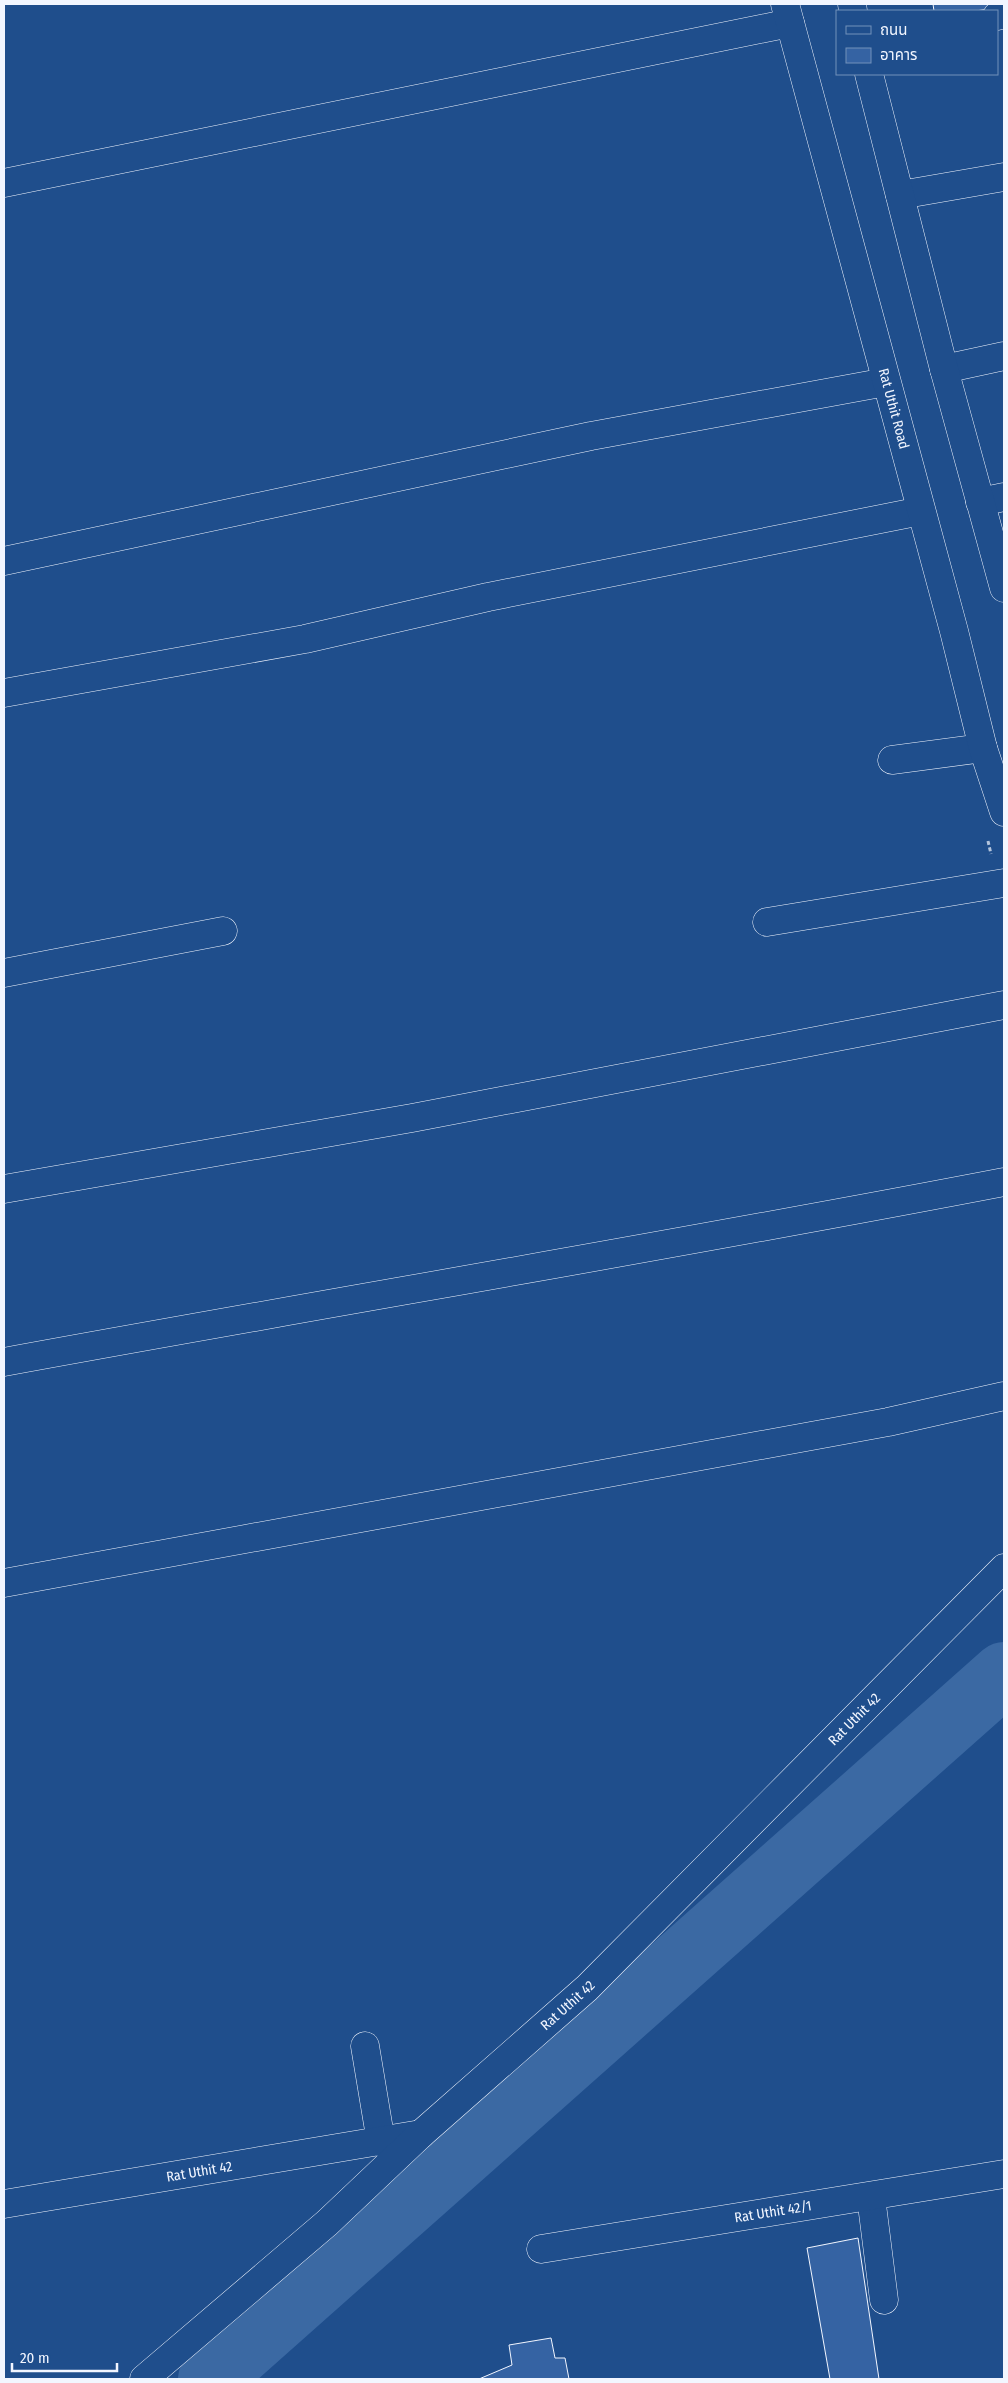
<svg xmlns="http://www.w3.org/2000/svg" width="1008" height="2383" font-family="'Fira Sans Condensed','Noto Sans Thai',sans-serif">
  <rect width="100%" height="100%" fill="#1f4e8c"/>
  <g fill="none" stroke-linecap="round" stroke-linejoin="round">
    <!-- river -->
    <polyline stroke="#3b69a3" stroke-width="64" points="210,2379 1004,1674"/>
  </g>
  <!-- building -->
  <g fill="#3563a3" stroke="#f2f6ff">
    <polygon points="933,4 1004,4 1004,6 976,11 934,11"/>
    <polygon points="858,2238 879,2379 830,2379 807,2248"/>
    <polygon points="551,2338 555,2358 565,2358 569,2379 479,2379 512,2365 509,2345"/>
  </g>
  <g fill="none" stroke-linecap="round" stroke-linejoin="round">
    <defs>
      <g id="minor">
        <polyline points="997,16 1004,14"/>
        <polyline points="4,183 790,23"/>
        <polyline points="900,195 1004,177"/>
        <polyline points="944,369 1004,356"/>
        <polyline points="980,502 1004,497"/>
        <polyline points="4,561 591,436 886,382"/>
        <polyline points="4,693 305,639 488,597 921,511"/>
        <polyline points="892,760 983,748"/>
        <polyline points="767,922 1004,883"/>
        <polyline points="4,973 223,931"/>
        <polyline points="4,1189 412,1118 1004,1005"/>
        <path d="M4,1362c333,-61 667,-116 1000,-180"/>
        <polyline points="4,1583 888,1422 1004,1396"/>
        <polyline points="365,2046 381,2142"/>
        <polyline points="871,2197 884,2300"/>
        <path id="s1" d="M4,2204l417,-70"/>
        <path id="s2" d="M541,2249l463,-75"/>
        <path id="s3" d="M144,2379l183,-156 94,-89 166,-146 417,-420"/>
      </g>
      <g id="major">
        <path id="s4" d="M785,4l169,627 29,117 21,64"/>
        <polyline points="852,4 853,11"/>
        <polyline points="869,74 944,369 1004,588"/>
      </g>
    </defs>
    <!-- minor casing -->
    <use href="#minor" stroke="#f2f6ff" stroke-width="29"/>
    <!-- major casing -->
    <use href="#major" stroke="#f2f6ff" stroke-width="29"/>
    <!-- path -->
    <polyline stroke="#b3c4dc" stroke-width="3" stroke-dasharray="4 2.5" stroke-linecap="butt" points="988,841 991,854"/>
    <!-- minor -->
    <use href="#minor" stroke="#1f4e8c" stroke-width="28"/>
    <!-- major -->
    <use href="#major" stroke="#1f4e8c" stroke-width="28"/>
  </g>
  <g text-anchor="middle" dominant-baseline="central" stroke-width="4" stroke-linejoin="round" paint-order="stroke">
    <!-- street labels -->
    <g font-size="14" fill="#f2f6ff" stroke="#1f4e8c">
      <text stroke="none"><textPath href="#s4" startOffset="419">Rat Uthit Road</textPath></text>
      <text stroke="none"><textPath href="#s3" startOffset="970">Rat Uthit 42</textPath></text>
      <text stroke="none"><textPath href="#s3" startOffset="565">Rat Uthit 42</textPath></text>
      <text stroke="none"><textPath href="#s1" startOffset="198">Rat Uthit 42</textPath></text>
      <text stroke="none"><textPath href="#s2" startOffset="235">Rat Uthit 42/1</textPath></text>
    </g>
  </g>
  <!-- border -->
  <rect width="1008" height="2383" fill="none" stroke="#f2f6ff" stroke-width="10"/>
  <!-- legend -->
  <rect x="836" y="10" width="162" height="65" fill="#1f4e8c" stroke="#7391ba"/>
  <rect x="846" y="26" width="25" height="8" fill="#1f4e8c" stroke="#7391ba"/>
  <text x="880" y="35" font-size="15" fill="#f2f6ff">ถนน</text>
  <rect x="846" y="48" width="25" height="15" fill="#3563a3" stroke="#7391ba"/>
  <text x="880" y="60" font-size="15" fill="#f2f6ff">อาคาร</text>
  <!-- scale -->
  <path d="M12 2363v8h105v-8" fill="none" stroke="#f2f6ff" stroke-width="2.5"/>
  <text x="20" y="2363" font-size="15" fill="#f2f6ff" stroke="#1f4e8c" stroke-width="4" paint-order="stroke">20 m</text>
</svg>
